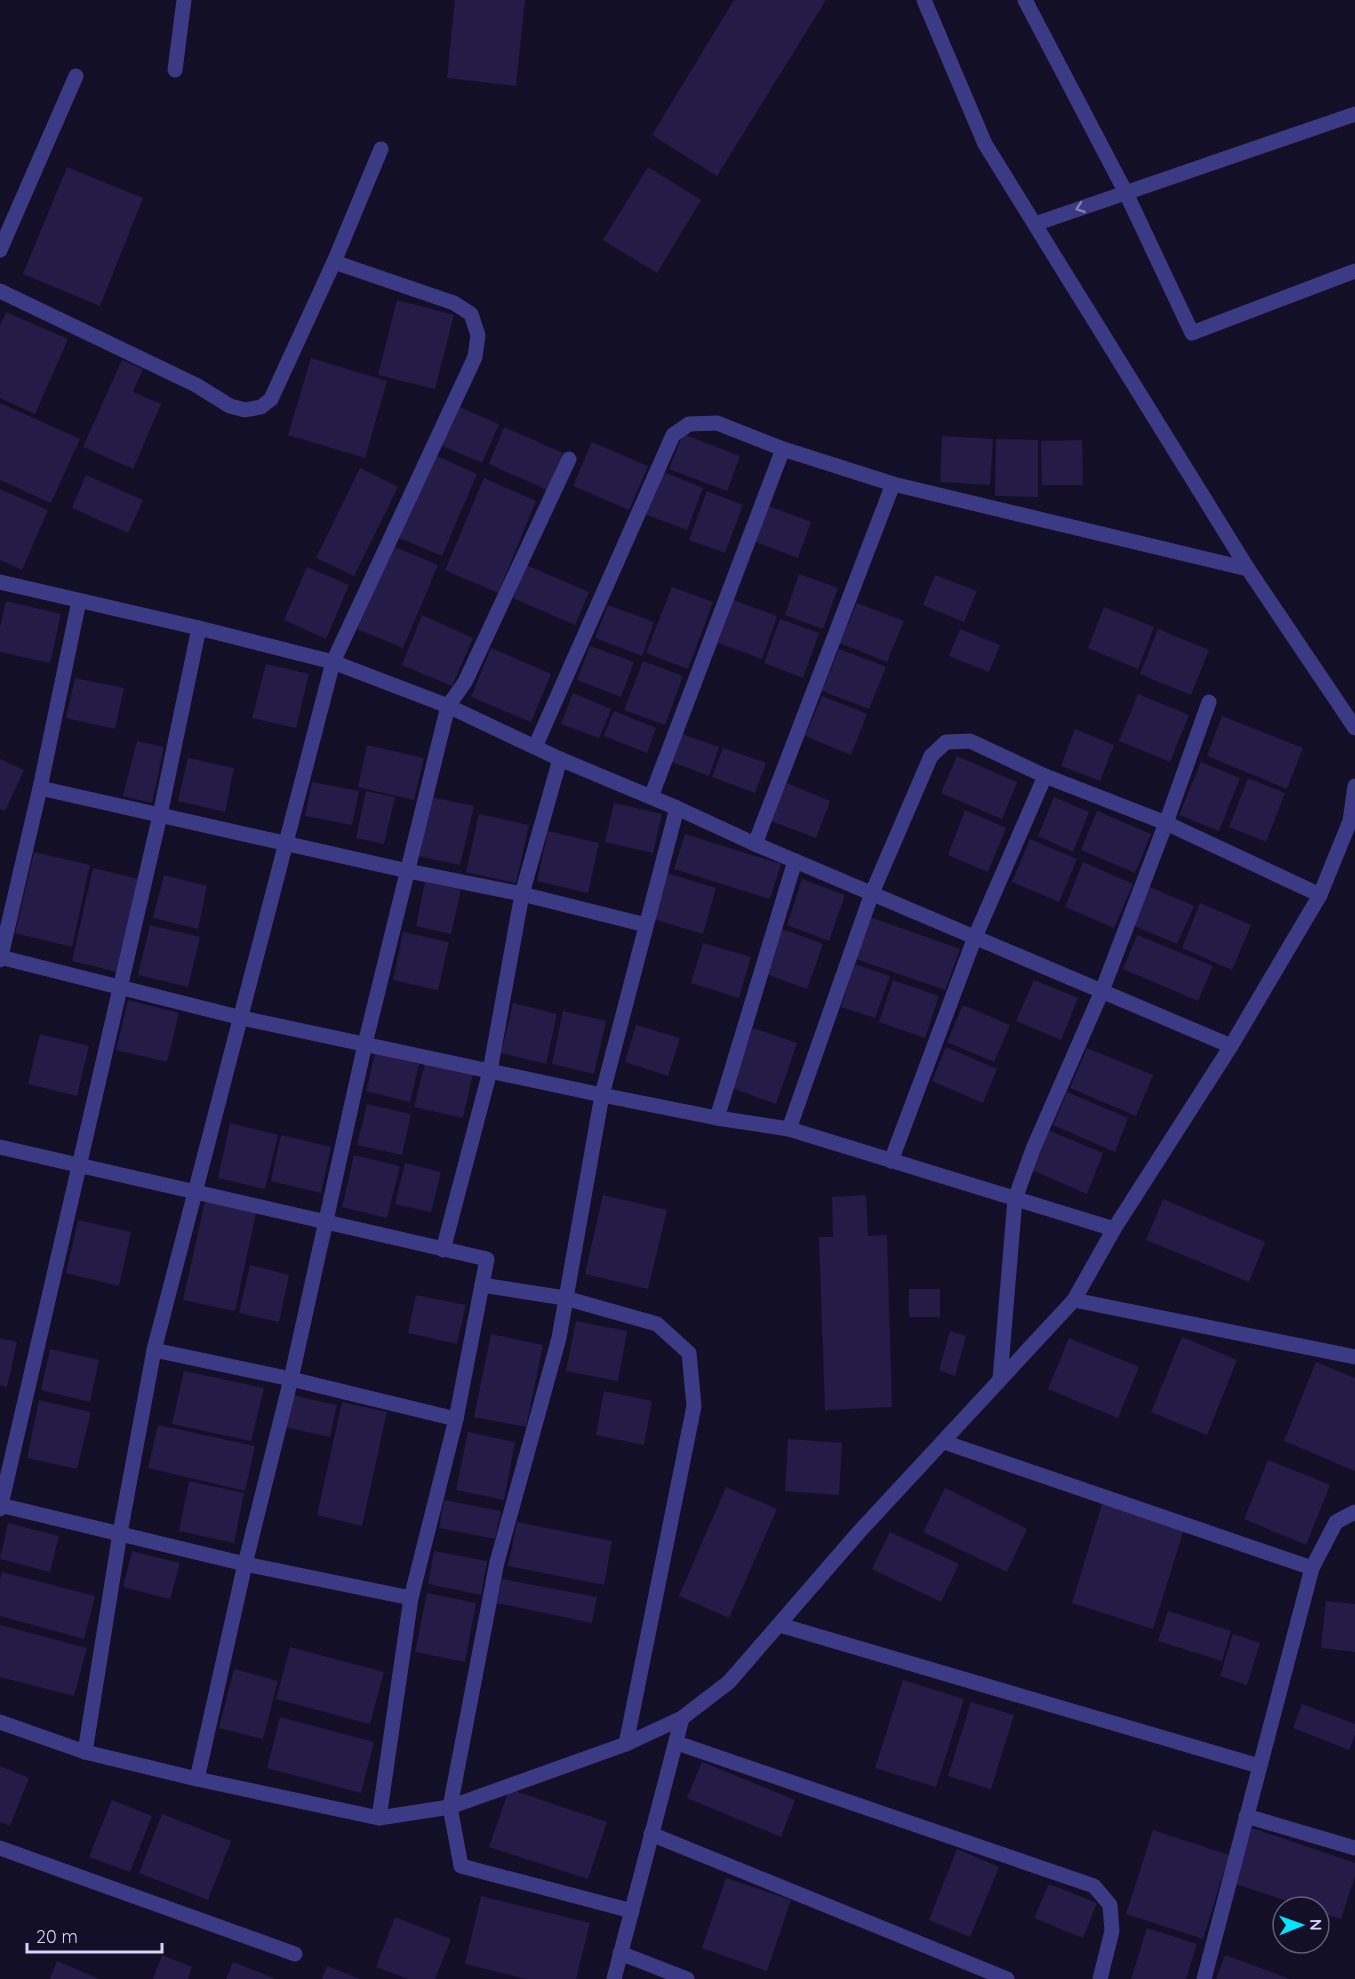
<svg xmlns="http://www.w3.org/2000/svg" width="1355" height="1979" font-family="Quicksand,sans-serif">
  <rect width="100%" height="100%" fill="#130f26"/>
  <!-- building -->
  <g fill="#241b47">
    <polygon points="455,0 525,0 516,86 447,78"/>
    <polygon points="734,0 826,0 717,176 652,135"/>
    <polygon points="67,167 143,198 100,306 23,274"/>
    <polygon points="648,167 701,200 657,273 603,240"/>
    <polygon points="397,300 454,315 435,389 378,375"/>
    <polygon points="6,312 68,339 35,414 0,398 0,326"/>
    <polygon points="311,358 387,381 365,458 288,435"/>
    <polygon points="122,360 143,369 133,392 161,404 133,469 83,447"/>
    <polygon points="0,403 80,439 51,503 0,480"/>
    <polygon points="457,406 499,424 482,463 440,445"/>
    <polygon points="504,427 563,453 547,490 489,464"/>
    <polygon points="683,434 740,456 727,491 669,469"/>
    <polygon points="942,436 993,439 990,485 940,482"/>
    <polygon points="996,439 1038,440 1038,497 995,496"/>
    <polygon points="1082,440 1083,485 1042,485 1041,441"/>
    <polygon points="592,442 648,466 629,510 573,486"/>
    <polygon points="432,454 477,474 442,556 397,537"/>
    <polygon points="360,468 398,487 354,576 316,558"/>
    <polygon points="659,470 703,488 687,530 642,513"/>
    <polygon points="86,475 143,500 128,533 72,508"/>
    <polygon points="484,478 536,501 498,593 445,570"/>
    <polygon points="0,489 48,510 22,570 0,560"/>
    <polygon points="707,491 743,505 725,553 689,540"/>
    <polygon points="766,505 811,522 798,558 753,541"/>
    <polygon points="393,546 438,565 403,648 357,629"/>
    <polygon points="526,565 589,592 575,625 513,598"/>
    <polygon points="307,567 349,585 326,639 284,620"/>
    <polygon points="799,574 838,588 823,629 785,615"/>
    <polygon points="935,575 977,591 964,622 923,605"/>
    <polygon points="672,587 713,602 688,669 646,653"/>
    <polygon points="733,600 777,616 762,659 718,643"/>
    <polygon points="6,601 61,614 50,663 0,652 0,627"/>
    <polygon points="857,603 904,621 887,662 840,643"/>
    <polygon points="608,605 654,622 642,656 595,638"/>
    <polygon points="1104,607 1154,627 1138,669 1088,648"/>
    <polygon points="422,615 473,638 452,686 402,665"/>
    <polygon points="780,619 819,633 803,678 764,663"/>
    <polygon points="960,629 1000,645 989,672 949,656"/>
    <polygon points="1158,629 1209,650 1191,695 1140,674"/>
    <polygon points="590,646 634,662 621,697 577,680"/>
    <polygon points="491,648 551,674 531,722 471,697"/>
    <polygon points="839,649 886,667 869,709 822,691"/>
    <polygon points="643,661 683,676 665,725 624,710"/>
    <polygon points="266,664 309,674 296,728 252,718"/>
    <polygon points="75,678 124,688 115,729 66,718"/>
    <polygon points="573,693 611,709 599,738 561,724"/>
    <polygon points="1138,694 1189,715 1170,762 1119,741"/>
    <polygon points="822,696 867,714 851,755 805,736"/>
    <polygon points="614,711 656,728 647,753 604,736"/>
    <polygon points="1222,716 1303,748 1287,789 1207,756"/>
    <polygon points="1075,729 1114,745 1100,781 1061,766"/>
    <polygon points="682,734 719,747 709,776 672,762"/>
    <polygon points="137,741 164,747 152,803 123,796"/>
    <polygon points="367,745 424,758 414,800 358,787"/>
    <polygon points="723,748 766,763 755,793 712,777"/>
    <polygon points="957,756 1017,782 1002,819 941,793"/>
    <polygon points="188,758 234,768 225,812 178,801"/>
    <polygon points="0,759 24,770 5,811 0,809"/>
    <polygon points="1201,762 1240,778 1219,831 1179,815"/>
    <polygon points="1248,778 1285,793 1266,842 1229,827"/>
    <polygon points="312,782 359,791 352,825 305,816"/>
    <polygon points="787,783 830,801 816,838 771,821"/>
    <polygon points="366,791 395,797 384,844 356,838"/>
    <polygon points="431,797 474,806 460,865 418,856"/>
    <polygon points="1054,797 1089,812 1073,852 1038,836"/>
    <polygon points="614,803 662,814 653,853 605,842"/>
    <polygon points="965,810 1006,828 988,872 948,855"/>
    <polygon points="1097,811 1151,834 1135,873 1081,850"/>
    <polygon points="479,814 529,825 516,883 466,872"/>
    <polygon points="548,831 599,843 588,893 537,881"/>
    <polygon points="685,834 781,864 770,899 674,869"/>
    <polygon points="1030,839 1077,859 1059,902 1012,882"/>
    <polygon points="34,852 90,865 72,947 15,933"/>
    <polygon points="1083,862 1133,884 1114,928 1065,907"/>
    <polygon points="93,868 138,879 117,972 72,961"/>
    <polygon points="667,873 716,888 703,934 653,919"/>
    <polygon points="164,875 207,886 198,929 153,918"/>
    <polygon points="802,879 845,895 829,941 787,925"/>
    <polygon points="425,882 461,890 451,934 416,926"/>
    <polygon points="1148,886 1194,906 1177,944 1132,925"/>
    <polygon points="1200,903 1251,925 1232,970 1182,948"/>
    <polygon points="867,916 960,949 945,990 853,958"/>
    <polygon points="150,925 200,937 188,987 138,975"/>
    <polygon points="782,929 823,944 807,989 766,974"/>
    <polygon points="403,932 449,942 438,990 393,980"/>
    <polygon points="1137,935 1213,966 1198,1001 1123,969"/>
    <polygon points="703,943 751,957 739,998 691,983"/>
    <polygon points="855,964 890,976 875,1018 841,1007"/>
    <polygon points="893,980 939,996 925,1038 879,1022"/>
    <polygon points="1034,980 1078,998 1061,1040 1016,1021"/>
    <polygon points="128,1000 179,1013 167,1062 116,1050"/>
    <polygon points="513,1003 557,1014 546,1064 501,1053"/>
    <polygon points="963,1005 1010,1025 994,1062 947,1042"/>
    <polygon points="563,1011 606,1021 594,1074 552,1064"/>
    <polygon points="636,1025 680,1038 668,1076 625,1062"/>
    <polygon points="753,1028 797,1043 776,1104 732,1088"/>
    <polygon points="40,1034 89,1046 77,1096 28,1084"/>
    <polygon points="946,1047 997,1069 983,1103 932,1081"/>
    <polygon points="1087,1048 1153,1075 1136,1116 1070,1088"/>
    <polygon points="375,1054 419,1064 410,1102 366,1091"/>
    <polygon points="425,1063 473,1074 463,1118 414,1107"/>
    <polygon points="1067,1092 1128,1118 1115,1152 1053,1125"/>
    <polygon points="367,1104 411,1114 402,1155 357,1145"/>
    <polygon points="230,1123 278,1135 265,1189 218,1178"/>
    <polygon points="1048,1130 1103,1153 1087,1194 1032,1170"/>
    <polygon points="281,1135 331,1147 321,1193 271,1181"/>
    <polygon points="354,1155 400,1166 387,1218 342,1207"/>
    <polygon points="405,1163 441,1172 431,1212 395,1204"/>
    <polygon points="603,1195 667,1210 648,1289 585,1274"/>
    <polygon points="866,1195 868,1236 887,1235 892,1407 825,1410 819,1237 833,1237 832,1197"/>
    <polygon points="1163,1199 1265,1242 1249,1282 1146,1240"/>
    <polygon points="205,1201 256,1213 235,1311 183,1300"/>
    <polygon points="78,1220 131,1232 119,1286 66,1273"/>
    <polygon points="250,1265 289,1275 279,1322 239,1313"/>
    <rect x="909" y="1289" width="31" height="28"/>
    <polygon points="416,1295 466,1305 457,1344 408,1333"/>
    <polygon points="576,1321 627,1331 618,1381 566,1371"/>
    <polygon points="950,1331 966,1336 955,1376 939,1370"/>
    <polygon points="491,1334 543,1345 526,1427 474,1417"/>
    <polygon points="1182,1337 1237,1360 1207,1435 1151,1412"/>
    <polygon points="0,1338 17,1342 7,1387 0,1385"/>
    <polygon points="1069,1338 1139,1367 1118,1418 1048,1389"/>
    <polygon points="50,1349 99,1360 90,1402 41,1390"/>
    <polygon points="1316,1362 1355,1378 1355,1471 1284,1441"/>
    <polygon points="184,1371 264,1388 251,1441 172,1424"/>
    <polygon points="604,1391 652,1401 644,1445 596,1435"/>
    <polygon points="292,1395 337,1405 330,1437 284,1427"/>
    <polygon points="39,1400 91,1412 77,1469 27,1458"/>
    <polygon points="342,1402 387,1412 362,1526 317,1515"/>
    <polygon points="158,1425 255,1446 245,1491 148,1468"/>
    <polygon points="468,1432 515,1442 504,1500 456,1490"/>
    <polygon points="788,1439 842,1443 839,1495 785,1491"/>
    <polygon points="1268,1460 1330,1485 1306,1545 1244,1519"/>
    <polygon points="189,1481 244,1493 234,1543 179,1531"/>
    <polygon points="726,1487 777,1509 729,1618 679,1596"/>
    <polygon points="945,1488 1027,1529 1007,1572 923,1532"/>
    <polygon points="444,1500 501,1511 495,1539 439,1528"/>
    <polygon points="1103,1501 1185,1526 1153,1629 1072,1603"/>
    <polygon points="517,1522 612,1541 604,1585 508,1566"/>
    <polygon points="8,1523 59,1536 50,1572 0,1559"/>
    <polygon points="890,1532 959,1564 941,1602 872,1569"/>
    <polygon points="132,1551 180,1563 170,1599 123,1587"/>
    <polygon points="434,1551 487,1561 481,1595 428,1584"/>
    <polygon points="2,1572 95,1596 84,1639 0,1616 0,1579"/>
    <polygon points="502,1579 597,1597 592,1623 497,1603"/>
    <polygon points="427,1593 476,1603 465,1662 415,1652"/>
    <polygon points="1326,1601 1355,1604 1355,1652 1321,1648"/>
    <polygon points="1168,1611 1231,1631 1222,1661 1158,1641"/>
    <polygon points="0,1625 87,1648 74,1696 0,1677"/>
    <polygon points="1233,1634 1260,1643 1247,1685 1220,1676"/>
    <polygon points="290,1647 384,1672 370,1724 276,1699"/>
    <polygon points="234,1669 278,1681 263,1739 219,1728"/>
    <polygon points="903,1680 964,1699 936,1787 875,1768"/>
    <polygon points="971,1702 1014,1715 991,1789 948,1776"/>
    <polygon points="1302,1704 1355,1724 1355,1735 1349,1750 1293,1728"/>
    <polygon points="280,1717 374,1742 361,1793 267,1768"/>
    <polygon points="702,1762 795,1800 781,1837 687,1798"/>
    <polygon points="0,1766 29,1778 10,1826 0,1822"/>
    <polygon points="509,1789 607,1822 588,1879 489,1847"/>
    <polygon points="112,1800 152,1816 130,1872 89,1857"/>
    <polygon points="162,1814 231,1841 208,1900 139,1873"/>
    <polygon points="1252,1828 1355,1863 1355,1876 1341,1919 1319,1912 1319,1907 1305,1907 1233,1883"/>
    <polygon points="1153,1830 1229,1855 1203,1939 1126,1914"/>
    <polygon points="957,1849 999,1867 970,1937 929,1920"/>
    <polygon points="726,1878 791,1900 767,1971 702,1948"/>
    <polygon points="1049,1884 1097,1903 1083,1938 1034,1918"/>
    <polygon points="481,1896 590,1923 576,1979 526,1979 465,1964"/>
    <polygon points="395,1917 451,1939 435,1979 408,1979 376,1967"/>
    <polygon points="1147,1928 1197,1944 1186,1979 1131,1979"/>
    <polygon points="162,1955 192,1967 188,1979 153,1979"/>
    <polygon points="1225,1955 1290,1979 1216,1979"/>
    <polygon points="57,1961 100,1979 50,1979"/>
    <polygon points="233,1962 276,1979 226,1979"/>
    <polygon points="327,1966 360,1979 322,1979"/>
  </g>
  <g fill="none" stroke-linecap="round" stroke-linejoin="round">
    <!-- minor -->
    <g stroke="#3d3a85" stroke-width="15">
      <polyline points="924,0 985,144 1248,569 1355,728"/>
      <polyline points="1025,0 1126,193 1192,333 1355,271"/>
      <polyline points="175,70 184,0"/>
      <polyline points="1035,224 1355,114"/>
      <polyline points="0,250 76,76"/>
      <polyline points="0,291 196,385 230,406 245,410 261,407 271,399 334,262 381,149"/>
      <polyline points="893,484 1248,569"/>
      <polyline points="0,582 199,628 333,662 448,706 560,759 677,808 755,844 1231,1046"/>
      <polyline points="535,747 673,435 689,424 717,423 783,449 893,484 755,844"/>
      <polyline points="40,788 408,871 522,894 646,925"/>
      <polyline points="651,797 783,449"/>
      <polyline points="0,957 242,1018 602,1095 717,1118 789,1129 1114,1229"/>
      <polyline points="0,960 40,788 79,601"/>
      <polyline points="717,1118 795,861"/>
      <polyline points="789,1129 872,893 931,756 946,742 970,741 1045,776 1166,823 1320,895"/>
      <polyline points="0,1147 487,1259 456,1419 411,1598 379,1818"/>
      <polyline points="891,1161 975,937 1045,776"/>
      <polyline points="443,1250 490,1071 522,894 560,759"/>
      <polyline points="482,1285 565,1298 657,1324 689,1353 694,1406 626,1744"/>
      <polyline points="1074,1300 1355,1357"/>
      <polyline points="154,1350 291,1379 456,1419"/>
      <polyline points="1000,1379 1015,1199 1033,1149 1102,991 1166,823 1209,702"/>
      <polyline points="944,1442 1312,1568"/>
      <polyline points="0,1505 245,1564 411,1598"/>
      <polyline points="0,1509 160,815 199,628"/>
      <polyline points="780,1625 1259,1766"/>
      <polyline points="0,1722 85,1752 197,1779 379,1818 450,1807 626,1744 682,1718 729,1682 859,1532 1074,1300 1114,1229 1231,1046 1320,895 1350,821 1355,786"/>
      <polyline points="677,1743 1094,1886 1110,1905 1112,1931 1100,1979"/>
      <polyline points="85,1752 120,1533 154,1350 333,662 475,357 478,335 471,314 454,303 334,262"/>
      <polyline points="197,1779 245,1564 291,1379 365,1044 448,706 465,682 569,459"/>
      <polyline points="1246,1816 1355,1848"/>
      <polyline points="651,1834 1007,1979"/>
      <polyline points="0,1848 295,1954"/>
      <polyline points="632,1911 461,1866 450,1807 497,1562 559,1338 602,1095 677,808"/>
      <polyline points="620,1953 687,1979"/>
      <polyline points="614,1979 682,1718"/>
      <polyline points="1204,1979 1312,1568 1336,1522 1355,1512"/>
    </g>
  </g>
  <!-- one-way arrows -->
  <defs><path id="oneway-chevron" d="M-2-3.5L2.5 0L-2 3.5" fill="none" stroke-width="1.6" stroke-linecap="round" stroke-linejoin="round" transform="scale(1.5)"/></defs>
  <use stroke="#837fbc" href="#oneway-chevron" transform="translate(1080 208) rotate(161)"/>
  <!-- north arrow -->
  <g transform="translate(1301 1925) rotate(89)"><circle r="28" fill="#130f26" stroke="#625e7d" stroke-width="1.5"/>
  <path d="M0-4.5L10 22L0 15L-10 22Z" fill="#00e5ff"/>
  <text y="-9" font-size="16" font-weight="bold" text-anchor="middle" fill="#d9d4ff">N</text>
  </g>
  <!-- scale -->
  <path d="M27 1943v9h135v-9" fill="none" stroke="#d9d4ff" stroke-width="3"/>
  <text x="36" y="1943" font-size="18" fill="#d9d4ff" stroke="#130f26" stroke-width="4.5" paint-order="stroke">20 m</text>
</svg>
